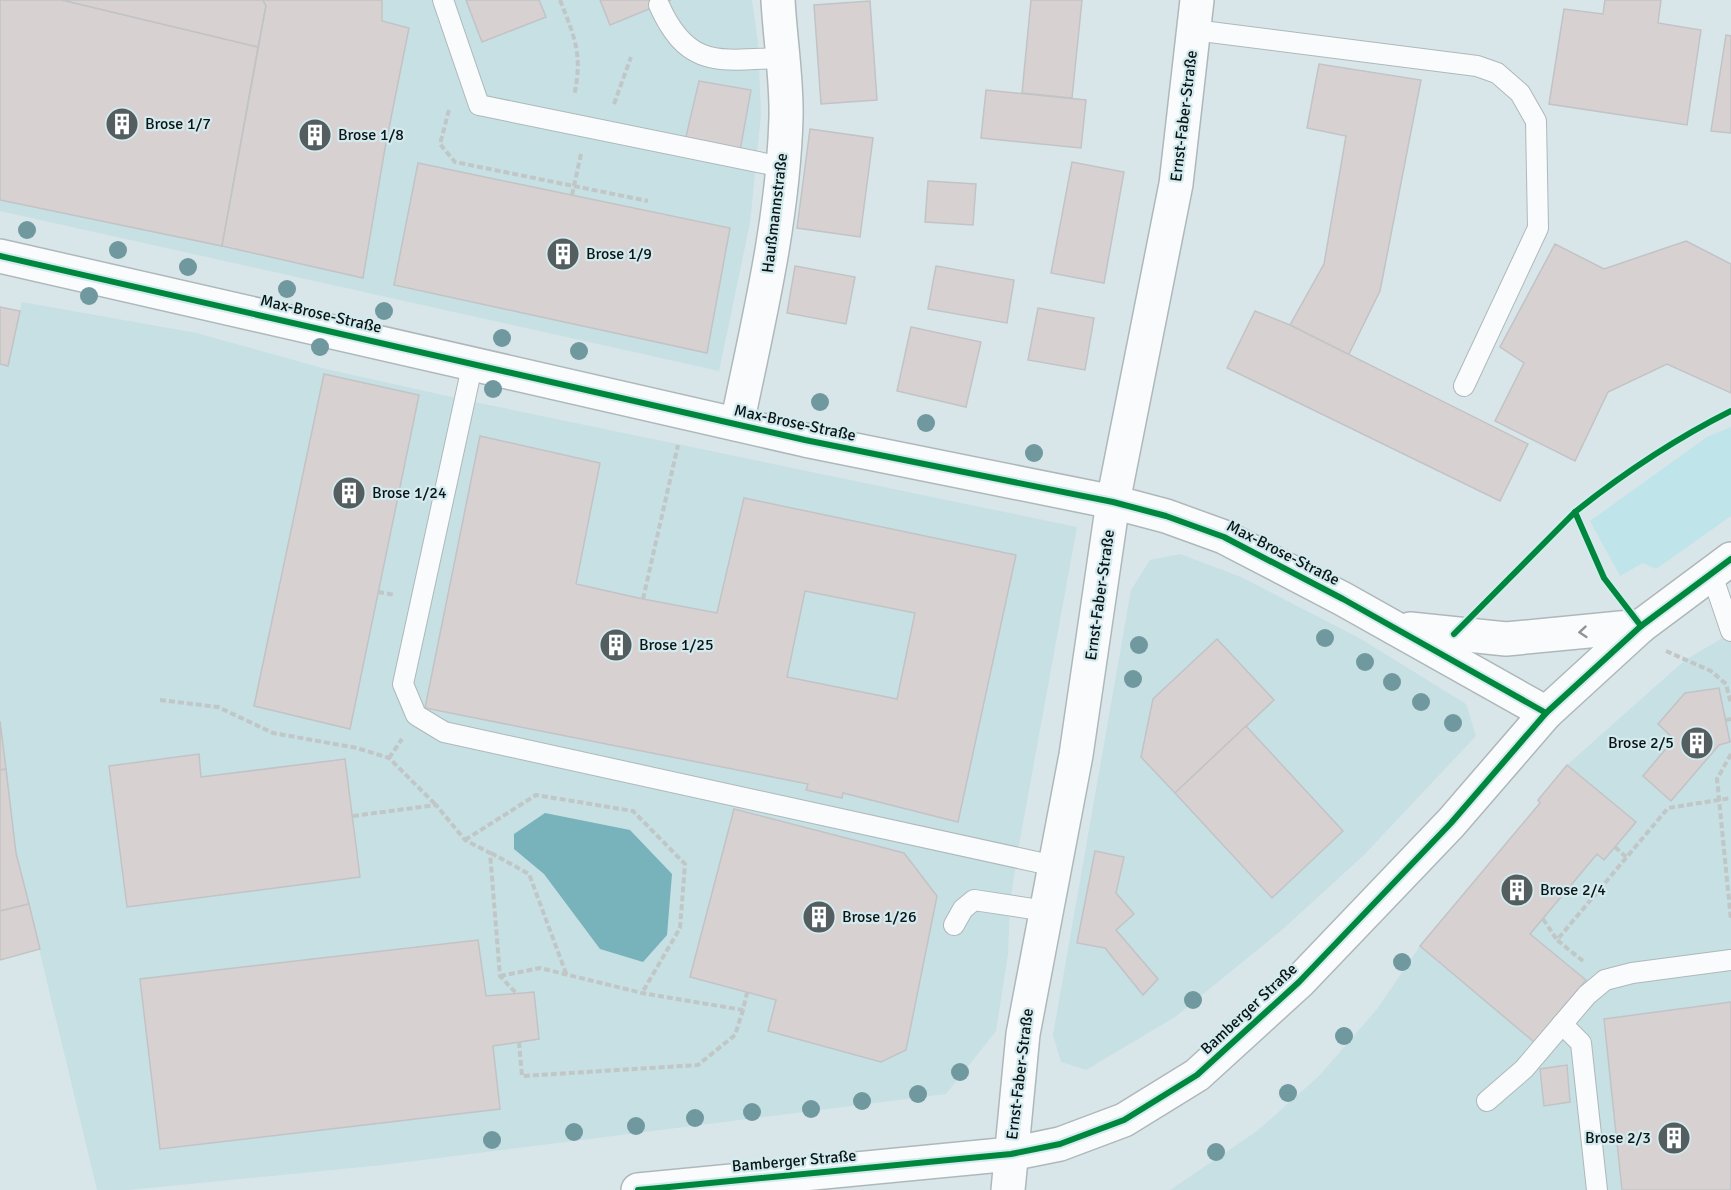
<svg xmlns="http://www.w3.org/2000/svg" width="1731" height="1190" font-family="Signika,sans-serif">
  <rect width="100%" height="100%" fill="#d9e6e9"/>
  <!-- built -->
  <g fill="#c7e0e4">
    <polygon points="0,0 752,0 758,43 761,114 750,223 719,371 0,211"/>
    <polygon points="22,302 197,333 326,369 465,400 1077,527 1017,856 1010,904 1008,954 996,1031 946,1094 383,1165 129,1190 97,1190 16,853 0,721 0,307 20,311"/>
    <polygon points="1180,554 1241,577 1361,639 1466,704 1476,736 1364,855 1283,929 1175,1017 1086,1070 1061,1062 1053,1035 1131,590 1150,560"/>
    <polygon points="1731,633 1731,1190 1170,1190 1257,1131 1319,1076 1377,1009 1420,946 1540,803 1538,800 1567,765 1685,660"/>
  </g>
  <!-- green -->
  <polygon fill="#bfe4ea" points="1731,427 1731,516 1656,569 1643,563 1620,576 1590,521 1707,437"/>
  <!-- water -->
  <polygon fill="#78b2bb" points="545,813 630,830 672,874 667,935 643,962 600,949 544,874 514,849 514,834"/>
  <!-- building -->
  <g fill="#d8d1d2" stroke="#c2c3c5" stroke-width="1.5" fill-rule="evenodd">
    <polygon points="0,0 62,0 258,47 222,246 0,200"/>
    <polygon points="62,0 263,0 266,6 258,47"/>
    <polygon points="263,0 382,0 382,21 409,28 385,148 363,278 222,246 266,6"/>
    <polygon points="466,0 539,0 546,17 482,42"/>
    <polygon points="600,0 671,0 610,25"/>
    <polygon points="1031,0 1082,0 1072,98 1022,93"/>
    <polygon points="1605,0 1661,0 1658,23 1701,30 1687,125 1549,104 1564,9 1603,14"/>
    <polygon points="870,1 877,100 821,104 814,5"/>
    <polygon points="1726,35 1731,36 1731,133 1711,131"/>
    <polygon points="1319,64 1421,80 1380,291 1348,356 1290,325 1324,264 1346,136 1307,128"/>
    <polygon points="699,81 751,90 740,151 685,141"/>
    <polygon points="986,90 1086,100 1081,148 981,138"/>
    <polygon points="810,129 873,138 860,237 797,228"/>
    <polygon points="1072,162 1124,172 1104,283 1051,273"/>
    <polygon points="418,163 730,228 707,353 394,285"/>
    <polygon points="928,181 976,184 973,225 925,222"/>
    <polygon points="1686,241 1731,264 1731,393 1667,364 1608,392 1575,461 1495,421 1524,363 1500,347 1555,244 1604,269"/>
    <polygon points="795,266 855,277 846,324 787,313"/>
    <polygon points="936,266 1014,280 1007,323 928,309"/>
    <polygon points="0,307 20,311 8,366 0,364"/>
    <polygon points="1038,308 1094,318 1085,370 1028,360"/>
    <polygon points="1255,311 1290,325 1528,444 1500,501 1227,368"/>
    <polygon points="911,327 981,342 966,407 897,391"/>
    <polygon points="324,374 419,395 350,729 254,706"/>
    <path d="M480,436l120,27 -24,121 67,15 74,14 27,-115 272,57 -58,267 -115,-29 -1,5 -36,-8 2,-6 -383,-76zM805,591l110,22 -18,86 -110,-22z"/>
    <polygon points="1217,639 1274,700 1175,793 1141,757 1153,699"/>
    <polygon points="1719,688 1730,742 1719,745 1671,801 1643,776 1674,739 1658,724 1685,693"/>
    <polygon points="0,721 6,769 0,770"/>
    <polygon points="1246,726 1343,831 1272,898 1175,793"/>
    <polygon points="199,754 201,777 345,759 360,877 127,907 109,766"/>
    <polygon points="1567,765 1636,822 1604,860 1597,854 1530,934 1586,980 1534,1042 1420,946 1540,803 1538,800"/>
    <polygon points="6,769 16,853 29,904 0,911 0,770"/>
    <polygon points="734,809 904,853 937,896 906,1050 881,1062 768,1031 776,1000 690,977"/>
    <polygon points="1095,851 1124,857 1116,893 1134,914 1116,930 1158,979 1143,995 1105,948 1077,943"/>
    <polygon points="29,904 40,949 0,960 0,911"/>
    <polygon points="478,940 486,996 534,992 539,1039 493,1046 500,1109 160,1149 140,979"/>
    <polygon points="1731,1002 1731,1190 1622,1190 1604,1019"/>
    <polygon points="1567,1065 1570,1102 1544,1106 1540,1069"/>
  </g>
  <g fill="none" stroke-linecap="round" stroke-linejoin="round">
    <defs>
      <g id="service">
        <polyline points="443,0 479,105 782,167"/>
        <path d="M659,5c29,65 61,55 123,53"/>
        <polyline points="1194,30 1477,66 1497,73 1520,93 1536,121 1538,228 1464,386"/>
        <polyline points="473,362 403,684 416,715 444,732 1055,866"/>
        <polyline points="1711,572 1731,631"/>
        <polyline points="954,925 963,909 974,900 1046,911"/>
        <polyline points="1562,1024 1581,1043 1597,1190"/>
        <polyline points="1487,1101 1524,1069 1587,995 1605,980 1632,973 1731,960"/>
      </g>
      <g id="minor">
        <polyline points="0,256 805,440 1113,502 1166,516 1224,537 1343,599 1546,713"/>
        <path d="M737,424c21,-101 46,-203 49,-306 1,-39 -6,-79 -8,-118"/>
        <polyline points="1410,629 1506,639 1641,626"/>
        <polyline points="1008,1190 1023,1034 1076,755 1113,502 1176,184 1197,0"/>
      </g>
      <polyline id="tertiary" points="638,1190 1011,1154 1060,1144 1124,1120 1197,1075 1299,982 1451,823 1546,713 1641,626 1731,559"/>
    </defs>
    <!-- service casing -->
    <use href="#service" stroke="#aeb8ba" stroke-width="22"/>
    <!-- minor casing -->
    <use href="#minor" stroke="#aeb8ba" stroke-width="36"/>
    <!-- tertiary casing -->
    <use href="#tertiary" stroke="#aeb8ba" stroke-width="36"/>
    <!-- path -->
    <g stroke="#c1c6c6" stroke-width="4" stroke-dasharray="6 3" stroke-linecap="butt">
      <path d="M560,0c15,38 23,55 14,96"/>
      <polyline points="614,104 631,57"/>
      <polyline points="449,110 440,144 455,162 648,201"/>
      <polyline points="572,195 581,154"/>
      <polyline points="378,592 395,595"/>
      <polyline points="643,599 678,445"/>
      <polyline points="1666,651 1711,671 1726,684 1731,704"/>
      <polyline points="160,700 218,707 273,733 357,748 389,758 436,805"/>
      <polyline points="1726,720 1731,719"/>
      <polyline points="1731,754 1717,779 1731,920"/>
      <polyline points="389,758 402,739"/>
      <polyline points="353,816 436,805 465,840 490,853 500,976 516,993"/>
      <polyline points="465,840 536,795 633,811 685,864 680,928 642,993"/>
      <polyline points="1615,847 1626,857"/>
      <polyline points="491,853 529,874 567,976"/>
      <polyline points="1543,919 1557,940"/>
      <polyline points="1583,961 1557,940 1668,808 1731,798"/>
      <polyline points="500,976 540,968 642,993 743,1010 747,993"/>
      <polyline points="519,1042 522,1076 698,1065 735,1035 743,1010"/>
    </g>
    <!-- service -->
    <use href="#service" stroke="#f9fbfc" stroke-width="20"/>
    <!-- minor -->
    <use href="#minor" stroke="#f9fbfc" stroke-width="33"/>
    <!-- tertiary -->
    <use href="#tertiary" stroke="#f9fbfc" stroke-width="33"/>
    <defs>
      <g id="cycleway">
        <polyline points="0,256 805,440 1113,502 1166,516 1224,537 1343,599 1546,713"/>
        <path d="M1641,626l-37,-48 -29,-66c49,-39 100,-73 156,-101"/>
        <polyline points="1454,634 1575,512"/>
        <polyline points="638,1190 1011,1154 1060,1144 1124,1120 1197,1075 1299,982 1451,823 1546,713 1641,626 1731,559"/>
      </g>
    </defs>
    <!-- cycleway casing -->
    <use href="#cycleway" stroke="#d3ebef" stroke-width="10"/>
    <!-- cycleway -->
    <use href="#cycleway" stroke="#00873e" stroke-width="6"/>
  </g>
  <!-- trees -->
  <g fill="#6f989f">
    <circle cx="27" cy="230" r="9"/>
    <circle cx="118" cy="250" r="9"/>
    <circle cx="188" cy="267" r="9"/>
    <circle cx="287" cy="289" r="9"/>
    <circle cx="89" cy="296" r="9"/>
    <circle cx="384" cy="311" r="9"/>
    <circle cx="502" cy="338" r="9"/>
    <circle cx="320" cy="347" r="9"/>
    <circle cx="579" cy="351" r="9"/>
    <circle cx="493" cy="389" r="9"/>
    <circle cx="820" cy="402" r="9"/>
    <circle cx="926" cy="423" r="9"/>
    <circle cx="1034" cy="453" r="9"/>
    <circle cx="1325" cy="638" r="9"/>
    <circle cx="1139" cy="645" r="9"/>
    <circle cx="1365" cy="662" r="9"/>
    <circle cx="1133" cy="679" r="9"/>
    <circle cx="1392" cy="682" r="9"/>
    <circle cx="1421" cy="702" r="9"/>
    <circle cx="1453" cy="723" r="9"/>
    <circle cx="1402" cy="962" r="9"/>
    <circle cx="1193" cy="1000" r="9"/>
    <circle cx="1344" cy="1036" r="9"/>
    <circle cx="960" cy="1072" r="9"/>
    <circle cx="1288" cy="1093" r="9"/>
    <circle cx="918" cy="1094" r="9"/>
    <circle cx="862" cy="1101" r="9"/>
    <circle cx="811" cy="1109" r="9"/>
    <circle cx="752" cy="1112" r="9"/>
    <circle cx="695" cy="1118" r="9"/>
    <circle cx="636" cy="1126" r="9"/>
    <circle cx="574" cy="1132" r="9"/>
    <circle cx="492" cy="1140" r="9"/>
    <circle cx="1216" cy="1152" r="9"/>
  </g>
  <!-- one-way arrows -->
  <defs><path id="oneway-chevron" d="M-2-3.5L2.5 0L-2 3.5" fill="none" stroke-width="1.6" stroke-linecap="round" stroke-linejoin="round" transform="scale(1.5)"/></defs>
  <use stroke="#8e9494" href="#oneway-chevron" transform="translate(1583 632) rotate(175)"/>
  <!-- icons -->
  <defs>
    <symbol id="building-disc" viewBox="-11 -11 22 22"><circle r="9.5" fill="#545e60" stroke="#d3ebef"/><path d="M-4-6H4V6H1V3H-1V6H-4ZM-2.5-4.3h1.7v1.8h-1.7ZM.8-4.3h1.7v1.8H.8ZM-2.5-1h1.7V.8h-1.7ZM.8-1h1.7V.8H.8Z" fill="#fff"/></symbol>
  </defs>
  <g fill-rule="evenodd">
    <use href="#building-disc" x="103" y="105" width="38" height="38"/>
    <use href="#building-disc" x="296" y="116" width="38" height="38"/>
    <use href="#building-disc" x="544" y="235" width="38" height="38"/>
    <use href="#building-disc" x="330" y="474" width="38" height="38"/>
    <use href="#building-disc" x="597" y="626" width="38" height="38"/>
    <use href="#building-disc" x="1678" y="724" width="38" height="38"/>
    <use href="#building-disc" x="1498" y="871" width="38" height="38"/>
    <use href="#building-disc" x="800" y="898" width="38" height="38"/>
    <use href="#building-disc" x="1655" y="1119" width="38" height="38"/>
  </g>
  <g text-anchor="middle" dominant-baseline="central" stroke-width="4.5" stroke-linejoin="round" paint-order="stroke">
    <!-- street labels -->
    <g font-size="16" fill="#0c1516" stroke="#d3ebef">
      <text transform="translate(1184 116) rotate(-83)">Ernst-Faber-Straße</text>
      <text transform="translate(775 213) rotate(-83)">Haußmannstraße</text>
      <text transform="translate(321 314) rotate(13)">Max-Brose-Straße</text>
      <text transform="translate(795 423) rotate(12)">Max-Brose-Straße</text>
      <text transform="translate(1283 553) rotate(27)">Max-Brose-Straße</text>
      <text transform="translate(1100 595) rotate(-82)">Ernst-Faber-Straße</text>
      <text transform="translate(1249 1009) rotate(-43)">Bamberger Straße</text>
      <text transform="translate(1020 1074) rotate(-83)">Ernst-Faber-Straße</text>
      <text transform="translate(794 1161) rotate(-5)">Bamberger Straße</text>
    </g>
    <!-- poi labels -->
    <g font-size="16" fill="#0c1516" stroke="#d3ebef" text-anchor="start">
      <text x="145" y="124">Brose 1/7</text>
      <text x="338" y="135">Brose 1/8</text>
      <text x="586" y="254">Brose 1/9</text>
      <text x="372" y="493">Brose 1/24</text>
      <text x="639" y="645">Brose 1/25</text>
      <text x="1674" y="743" text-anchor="end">Brose 2/5</text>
      <text x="1540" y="890">Brose 2/4</text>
      <text x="842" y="917">Brose 1/26</text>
      <text x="1651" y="1138" text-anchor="end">Brose 2/3</text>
    </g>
  </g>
</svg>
